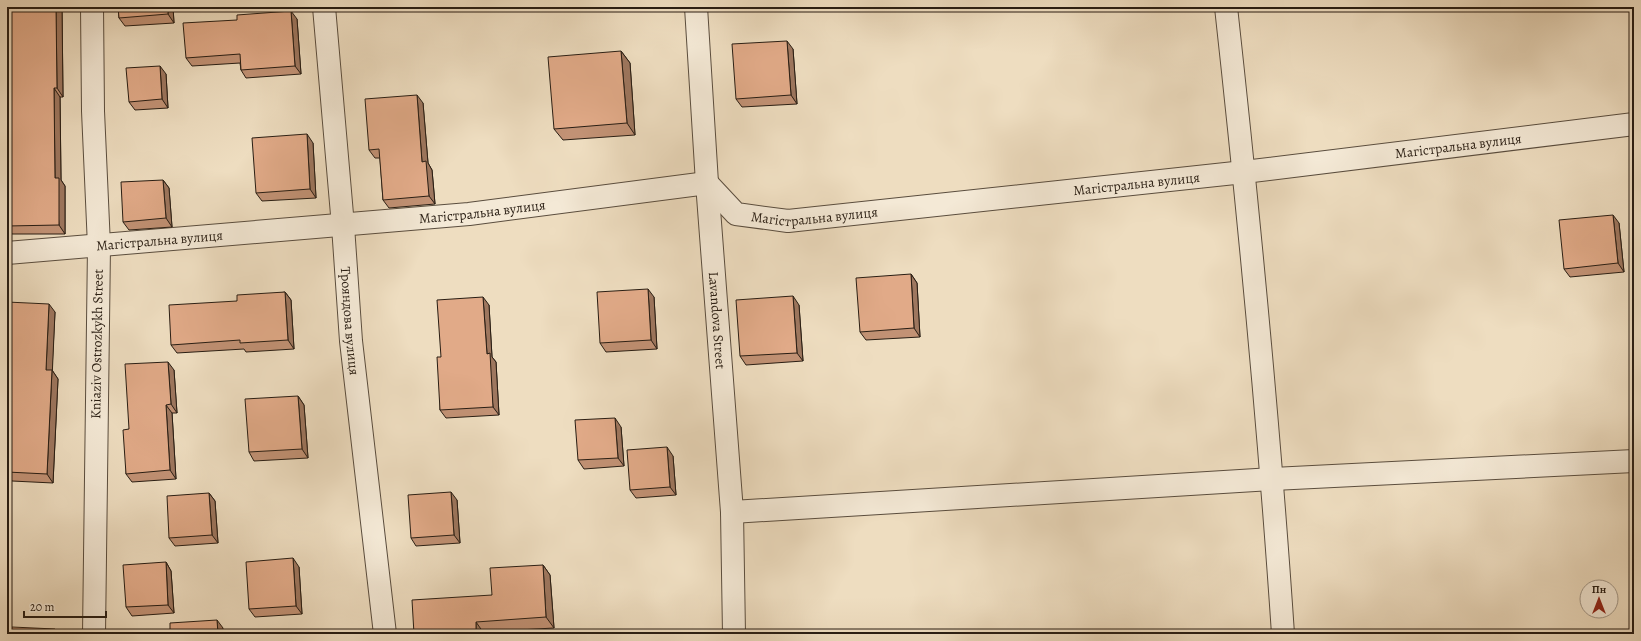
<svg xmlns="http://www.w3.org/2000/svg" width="1641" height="641" font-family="Alegreya,serif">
  <rect width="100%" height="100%" fill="#eeddc0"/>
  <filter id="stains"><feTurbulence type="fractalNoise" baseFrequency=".005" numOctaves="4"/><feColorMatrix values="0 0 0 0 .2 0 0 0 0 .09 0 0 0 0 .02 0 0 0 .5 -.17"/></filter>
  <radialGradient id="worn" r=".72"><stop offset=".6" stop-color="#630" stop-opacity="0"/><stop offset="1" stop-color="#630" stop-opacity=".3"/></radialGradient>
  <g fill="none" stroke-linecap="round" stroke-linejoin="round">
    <defs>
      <g id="minor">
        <polyline points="92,7 93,111 99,246 94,634"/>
        <path id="s1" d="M324,7l19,219 8,115 34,293"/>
        <path id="s2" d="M696,7l11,176 25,329 2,122"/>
        <path d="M1226,7c23,209 43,418 57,627"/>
        <path id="s3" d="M7,253l462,-39 238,-31 29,31 52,7 456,-49 390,-48"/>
        <polyline points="732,512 1273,479 1634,461"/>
      </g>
    </defs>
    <!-- minor casing -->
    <use href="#minor" stroke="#5a4d3e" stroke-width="24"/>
    <!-- minor -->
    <use href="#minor" stroke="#f4e9d6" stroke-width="22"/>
  </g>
  <!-- wall -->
  <g fill="#c29275" stroke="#281d13">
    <polygon points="10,7 62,7 63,97 60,97 61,180 65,186 65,234 12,234 7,227 7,111 11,111"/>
    <polygon points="118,7 173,7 174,23 125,26 119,18"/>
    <polygon points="568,7 581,7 568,8"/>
    <polygon points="297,19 301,74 246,78 241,70 240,63 192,66 186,58"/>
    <polygon points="793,49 797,104 742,107 736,99"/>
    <polygon points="621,51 630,63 635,135 563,140 554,129"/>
    <polygon points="166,74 168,108 135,110 129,102"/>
    <polygon points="423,103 428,163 432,170 435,204 389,208 383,200 380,158 375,158 369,150"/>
    <polygon points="313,143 316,198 262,201 256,193"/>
    <polygon points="163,180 169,188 172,227 129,230 123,222"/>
    <polygon points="1619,223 1624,272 1570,277 1564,269"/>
    <polygon points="911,274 917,283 920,337 866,340 860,332"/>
    <polygon points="285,292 291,300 294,349 246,352 244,349 177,353 171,345 237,301"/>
    <polygon points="654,297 657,349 606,352 600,343"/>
    <polygon points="7,302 55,312 52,370 58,379 53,483 12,481 7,474 7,446 9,416 7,413"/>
    <polygon points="489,305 492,357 496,362 499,415 446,418 440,410 441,357"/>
    <polygon points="799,305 803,361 746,365 740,356"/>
    <polygon points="174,370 177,413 172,413 176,479 132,482 126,474 129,429"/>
    <polygon points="298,396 304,405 308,458 254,461 249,452"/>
    <polygon points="621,427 624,466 584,469 578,460"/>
    <polygon points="673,456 676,495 636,498 630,490"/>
    <polygon points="209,493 215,501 218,543 175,546 169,538"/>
    <polygon points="457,500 460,543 416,546 411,538"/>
    <polygon points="166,562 171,571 174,613 132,616 126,607"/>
    <polygon points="543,565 550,575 554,628 483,632 483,634 414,634 492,595"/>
    <polygon points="299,567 302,614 255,617 249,609"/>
  </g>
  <!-- shaded-wall -->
  <g fill="#9e775f" stroke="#281d13">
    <polygon points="56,7 62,7 63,97 57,88"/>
    <polygon points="168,7 173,7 174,23 168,14"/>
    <polygon points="291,11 297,19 301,74 295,66"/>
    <polygon points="787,41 793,49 797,104 791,95"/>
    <polygon points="621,51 630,63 635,135 627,123"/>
    <polygon points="160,66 166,74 168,108 162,99"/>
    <polygon points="54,88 60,97 61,180 65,186 65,234 59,225 55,178"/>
    <polygon points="417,95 423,103 428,163 432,170 435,204 429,196 422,162"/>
    <polygon points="307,134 313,143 316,198 310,189"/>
    <polygon points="163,180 169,188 172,227 166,218"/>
    <polygon points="1613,215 1619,223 1624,272 1618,263"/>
    <polygon points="911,274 917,283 920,337 914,328"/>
    <polygon points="648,289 654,297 657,349 651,340"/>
    <polygon points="285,292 291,300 294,349 288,340"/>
    <polygon points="793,296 799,305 803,361 797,353"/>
    <polygon points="483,297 489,305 492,357 496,362 499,415 493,407 487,354"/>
    <polygon points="49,304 55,312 52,379 46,370"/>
    <polygon points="168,362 174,370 177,413 171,404"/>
    <polygon points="52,370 58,379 53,483 47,474"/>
    <polygon points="298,396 304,405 308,458 302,449"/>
    <polygon points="166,405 172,413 176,479 170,470"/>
    <polygon points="615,418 621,427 624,466 618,458"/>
    <polygon points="667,447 673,456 676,495 670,487"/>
    <polygon points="451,492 457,500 460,543 454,535"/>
    <polygon points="209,493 215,501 218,543 212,535"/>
    <polygon points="293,558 299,567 302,614 296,606"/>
    <polygon points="166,562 171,571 174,613 168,605"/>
    <polygon points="543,565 550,575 554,628 546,617"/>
    <polygon points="217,620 223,628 223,634 218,634"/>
    <polygon points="476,622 483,632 483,634 476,634"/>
    <polygon points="55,629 59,634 55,634"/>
  </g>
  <!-- building -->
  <g fill="#e1aa88" stroke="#281d13">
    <polygon points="10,7 56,7 57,88 54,88 55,178 59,178 59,225 7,226 7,111 11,111"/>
    <polygon points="118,7 168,7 168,14 119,18"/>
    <polygon points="291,11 295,66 241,70 240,54 186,58 183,23 237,20 237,15"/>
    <polygon points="787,41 791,95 736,99 732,44"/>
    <polygon points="621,51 627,123 554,129 548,57"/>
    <polygon points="160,66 162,99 129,102 126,68"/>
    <polygon points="417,95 422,162 426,161 429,196 383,200 379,149 369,150 365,99"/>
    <polygon points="307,134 310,189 256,193 252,138"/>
    <polygon points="163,180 166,218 123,222 121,182"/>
    <polygon points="1613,215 1618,263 1564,269 1559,220"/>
    <polygon points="911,274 914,328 860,332 856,278"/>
    <polygon points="648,289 651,340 600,343 597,292"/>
    <polygon points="285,292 288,340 240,343 240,340 171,345 169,305 237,301 237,295"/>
    <polygon points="793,296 797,353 740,356 736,300"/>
    <polygon points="483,297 487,354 490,353 493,407 440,410 437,357 441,357 437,300"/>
    <polygon points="7,302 49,304 46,370 52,370 47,474 7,472 7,446 9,410 7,410"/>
    <polygon points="168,362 171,404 166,405 170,470 126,474 123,430 129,429 125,364"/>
    <polygon points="298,396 302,449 249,452 245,399"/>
    <polygon points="615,418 618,458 578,460 575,420"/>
    <polygon points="667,447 670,487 630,490 627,450"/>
    <polygon points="451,492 454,535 411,538 408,495"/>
    <polygon points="209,493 212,535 169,538 167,496"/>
    <polygon points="293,558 296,606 249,609 246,562"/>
    <polygon points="166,562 168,605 126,607 123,565"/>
    <polygon points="543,565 546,617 476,622 476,634 414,634 412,600 492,595 490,568"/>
    <polygon points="217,620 218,634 170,634 170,623"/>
    <polygon points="12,627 55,629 55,634 11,634"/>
  </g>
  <g text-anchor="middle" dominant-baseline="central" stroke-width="3" stroke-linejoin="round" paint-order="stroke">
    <!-- street labels -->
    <g font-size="14" fill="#281d13" stroke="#f4e9d6">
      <text stroke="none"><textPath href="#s3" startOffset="1473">Магістральна вулиця</textPath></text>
      <text stroke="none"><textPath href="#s3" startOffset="1149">Магістральна вулиця</textPath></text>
      <text stroke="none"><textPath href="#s3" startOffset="477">Магістральна вулиця</textPath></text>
      <text stroke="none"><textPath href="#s3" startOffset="825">Магістральна вулиця</textPath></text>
      <text stroke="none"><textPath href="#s3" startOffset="153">Магістральна вулиця</textPath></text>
      <text stroke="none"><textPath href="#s2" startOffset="314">Lavandova Street</textPath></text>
      <text stroke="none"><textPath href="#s1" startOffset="315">Трояндова вулиця</textPath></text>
      <text transform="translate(97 344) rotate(-89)">Kniaziv Ostrozkykh Street</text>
    </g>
  </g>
  <!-- margin -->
  <rect width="1641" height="641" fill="none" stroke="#eeddc0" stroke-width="24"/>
  <rect x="8" y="8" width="1625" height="625" fill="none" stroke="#281d13" stroke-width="2"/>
  <rect x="12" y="12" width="1617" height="617" fill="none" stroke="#281d13"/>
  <!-- north arrow -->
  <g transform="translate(1599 599)"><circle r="19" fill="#f4e9d6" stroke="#a29788"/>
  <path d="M0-3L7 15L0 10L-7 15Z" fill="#8f2418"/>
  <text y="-6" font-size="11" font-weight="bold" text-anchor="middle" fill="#281d13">Пн</text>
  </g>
  <!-- scale -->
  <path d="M24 611v6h82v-6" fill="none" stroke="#281d13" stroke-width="2"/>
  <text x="30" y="611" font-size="12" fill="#281d13" stroke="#f4e9d6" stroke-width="3" paint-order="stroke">20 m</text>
  <rect width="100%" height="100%" filter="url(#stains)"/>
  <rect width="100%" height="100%" fill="url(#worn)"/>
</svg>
